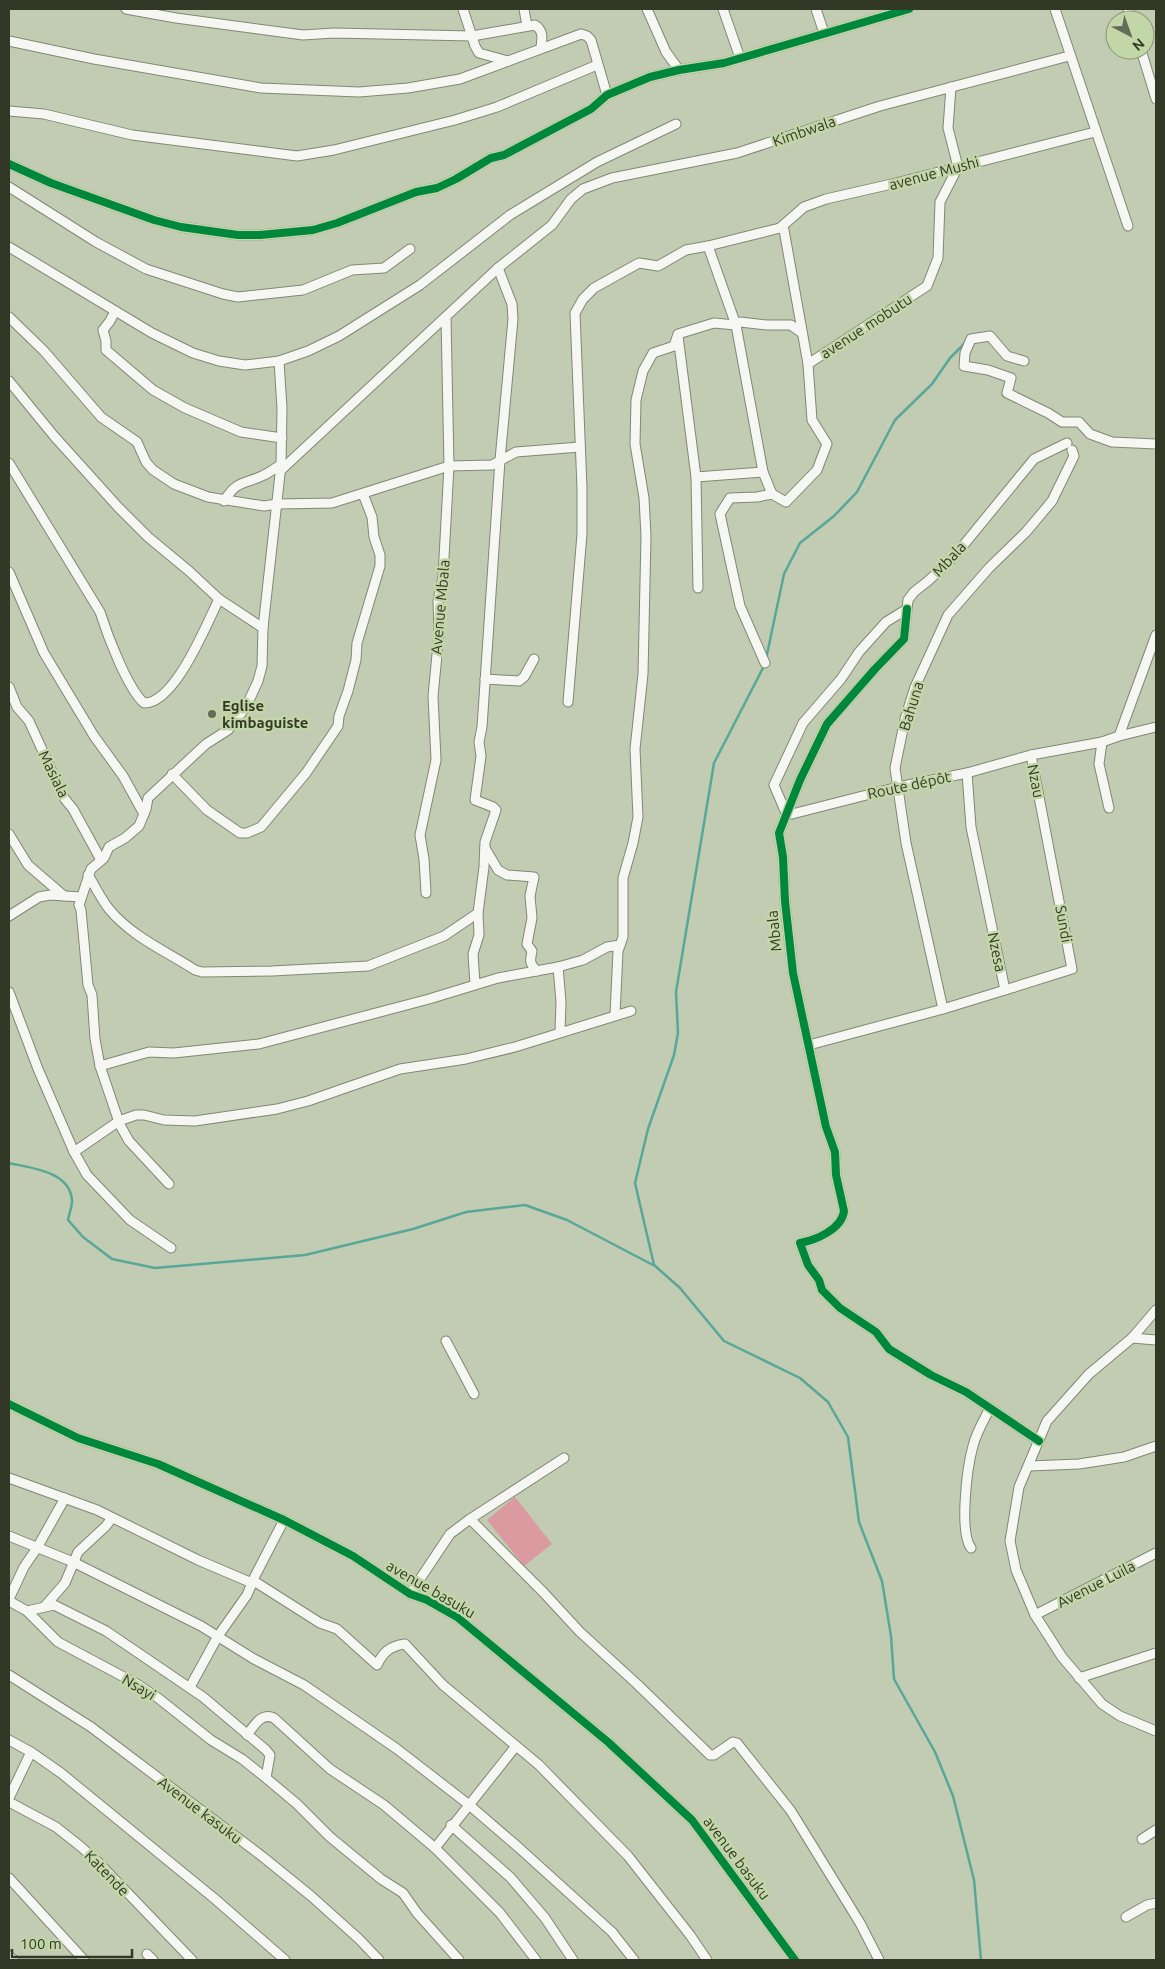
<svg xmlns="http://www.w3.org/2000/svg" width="1165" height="1969" font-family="Ubuntu,sans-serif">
  <rect width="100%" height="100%" fill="#c1ccb2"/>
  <!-- green -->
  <polygon fill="#da9aa0" points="515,1497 552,1544 524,1566 487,1520"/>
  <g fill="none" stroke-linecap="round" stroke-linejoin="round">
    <!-- stream -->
    <g stroke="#59a798" stroke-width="2.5">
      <polyline points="766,659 784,574 800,543 834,516 857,492 895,420 932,384 950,358 967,341"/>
      <polyline points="765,664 714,763 676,992 678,1033 674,1055 648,1129 635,1183 654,1265 680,1288 724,1341 800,1378 828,1402 848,1437 859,1522 882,1581 891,1636 894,1679 935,1752 953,1796 974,1880 981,1960"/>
      <path d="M9,1163c21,5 62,8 63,38 0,6 -3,13 -4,19l15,17 29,22 43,9 150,-13 108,-26 53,-17 59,-7 42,15 86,45"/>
    </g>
    <defs>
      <g id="street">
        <path d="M126,9l50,9 127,17 31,-2 138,3 63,-11c9,6 7,13 6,23"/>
        <polyline points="463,9 475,46 479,53 508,61"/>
        <polyline points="524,9 527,26"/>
        <polyline points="647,9 666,52 679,70"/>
        <polyline points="723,9 740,58"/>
        <polyline points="816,9 824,33"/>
        <polyline points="1055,9 1128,226"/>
        <polyline points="1128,9 1132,20"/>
        <polyline points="9,41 94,59 261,88 359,92 408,88 460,79 581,34 587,36 591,40 607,95"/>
        <polyline points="1141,50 1156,99"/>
        <polyline points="9,111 44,114 132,135 297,156 334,150 455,120 497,107 597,65"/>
        <polyline points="9,164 51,183 154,220 181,227 238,235 260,235 313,230 337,223 416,192 437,188 456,179 491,158 504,155 591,109 607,95 650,77 679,70 724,63 909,9"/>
        <polyline points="9,187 96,242 146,269 223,294 238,297 303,290 352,270 384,268 410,249"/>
        <polyline points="780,228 804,207 826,199 896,183 1095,132"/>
        <polyline points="780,228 784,230 808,364"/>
        <polyline points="708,246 736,325 763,472 772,494"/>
        <polyline points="9,247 152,333 193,353 219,361 245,365 279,361 308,351 339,336 420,285 510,215 597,162 676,124"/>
        <polyline points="115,311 110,321 103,330 106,341 106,350 153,390 185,408 241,432 282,438"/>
        <polyline points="9,317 44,351 101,417 137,442 146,462 153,470 174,484 208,497 264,506 277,504 332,503 449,466 492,465 516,452 580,447"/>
        <polyline points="678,336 696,477 698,588"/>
        <polyline points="1024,361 1007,356 990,336 971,339 965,353 964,366 988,370 1011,378 1007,393 1048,413 1062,422 1079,422 1090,434 1112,442 1156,444"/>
        <polyline points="9,381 54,436 118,507 148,537 189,571 219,599 263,628"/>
        <path d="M9,463l91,149c7,22 27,76 44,91 31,1 63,-80 75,-104"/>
        <polyline points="280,471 498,268 552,225 571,199 583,189 612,178 737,153 880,106 1069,56"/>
        <polyline points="696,477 763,472"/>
        <path d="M224,501c14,-22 20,-16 40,-26 7,-3 10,-7 17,-10"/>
        <polyline points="9,572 44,653 94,736 123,776 144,814"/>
        <path d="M907,609l-3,30 -29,30 -48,55 -27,56 -21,53 4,24 2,44 8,72 33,154 9,25 1,23 8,36c-2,18 -28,29 -44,32l8,22 11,15 3,10 18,18 36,24 13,17 42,26 35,17 73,49"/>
        <polyline points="765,663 740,606 720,514 730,498 757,497 772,494 786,502 817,470 827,444 812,420 808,364 927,286 938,258 940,202 958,167 948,128 951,87"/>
        <polyline points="485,679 519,681 524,677 534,659"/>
        <polyline points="9,687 17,707 29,721 64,798 73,809 101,860"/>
        <polyline points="568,702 582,534 582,488 575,313 583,299 594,288 639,263 658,266 686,250 708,246 780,228"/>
        <polyline points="1119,736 1156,727"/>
        <polyline points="1102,742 1099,764 1109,808"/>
        <polyline points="172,774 207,810 240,833 247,833 261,827 306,773 338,726 339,716 348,691 356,660 357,643 380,566 380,555 374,537 372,517 363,494"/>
        <polyline points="786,813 774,785 803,723 841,679 859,652 886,622 907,609 908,600 914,592 928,581 953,558 1034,459 1067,443"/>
        <polyline points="786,813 792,814 898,787 967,773 1031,755"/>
        <polyline points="9,834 28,865 64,896"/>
        <path d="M485,848l13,22 9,5 27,2 -4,19 2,22 -5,26 5,7c-2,10 -3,12 5,20"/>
        <path d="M88,875c7,11 13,24 21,34 23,28 57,42 86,61l7,2 70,-1 96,-5 76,-30 34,-23"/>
        <polyline points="426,893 424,859 420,835 436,760 433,696 439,634 438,601 443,576 449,466 446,318"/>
        <polyline points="9,916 39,897 50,895 81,897"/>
        <polyline points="558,967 561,1002 560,1032"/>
        <polyline points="475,984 473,954 479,935 478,913 484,867 485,842 496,810 493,807 475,800 481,756 479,742 482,727 500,460 513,319 512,304 498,268"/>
        <polyline points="1005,990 1072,969 1031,755 1102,742 1119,736 1156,635"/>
        <polyline points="9,992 38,1069 74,1152 87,1175 130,1220 171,1248"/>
        <polyline points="943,1009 906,843 895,768 905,719 915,687 948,615 989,568 1026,532 1052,501 1074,456 1072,450"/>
        <polyline points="615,1015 618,951 623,937 623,878 633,843 638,817 635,749 643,674 646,536 644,498 635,444 636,400 643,371 653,353 674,346 678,334 714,323 736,325 740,322 767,325 791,325 802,333"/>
        <polyline points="809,1045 943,1009 1005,990 971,827 967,773"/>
        <polyline points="100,1066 149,1052 174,1053 259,1044 429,999 498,978 558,967 583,960 607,947 620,945"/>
        <polyline points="74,1152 119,1121 136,1115 144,1115 164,1120 195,1121 277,1109 308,1101 400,1069 466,1059 515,1047 631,1011"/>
        <polyline points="169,1184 129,1141 120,1125 100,1066 95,1039 92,995 88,985 81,910 79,905 91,869 104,858 109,847 125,838 139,826 146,809 148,798 206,744 228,730 246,707 258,681 262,666 263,628 281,465 282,408 279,361"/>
        <polyline points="1156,1310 1132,1338 1089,1374 1047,1421 1019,1487 1010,1541 1016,1570 1035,1615 1062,1657 1102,1704 1120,1716 1156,1731"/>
        <polyline points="1132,1338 1156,1340"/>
        <polyline points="446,1341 474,1394"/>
        <polyline points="9,1404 78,1438 158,1464 284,1520 353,1556 410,1594 427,1600 457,1617 608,1742 692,1820 795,1960"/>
        <polyline points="1029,1466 1079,1464 1124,1457 1156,1446"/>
        <path d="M9,1478l88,32 101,50 54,23h5l63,40 17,6 40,36c6,-13 13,-19 28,-21l38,41 96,80 89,91 62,79 17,25"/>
        <polyline points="470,1519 543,1592 580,1632 637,1684 710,1755 714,1755 733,1742 737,1743 791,1811 860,1923 879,1960"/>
        <polyline points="9,1536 73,1562 201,1626 254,1659 304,1685 397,1749 468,1804 518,1847 612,1932 634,1960"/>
        <path d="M971,1548c-12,-16 -4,-81 2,-102 3,-13 11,-26 17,-38"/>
        <polyline points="410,1594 450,1534 470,1519 564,1458"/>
        <polyline points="9,1599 24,1567 37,1548 65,1498"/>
        <polyline points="9,1601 27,1611 58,1642 137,1684 158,1698 211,1740 242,1759 266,1778 297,1804 330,1837 381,1879 403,1893 417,1913 459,1960"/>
        <polyline points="45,1606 65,1583 78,1552 106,1526 112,1518"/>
        <polyline points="27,1611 54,1605 106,1631 203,1697 266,1750 270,1755 266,1778"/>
        <polyline points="1035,1615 1156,1553"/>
        <polyline points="9,1675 91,1727 263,1857 311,1896 359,1939 379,1960"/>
        <polyline points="1079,1678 1156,1653"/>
        <polyline points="190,1687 218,1636 247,1595 255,1576 284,1520"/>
        <path d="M247,1735c7,-9 14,-23 27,-17l56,51 54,36 51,43 65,65 36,47"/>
        <polyline points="9,1740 31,1752 61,1773 215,1899 285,1960"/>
        <polyline points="9,1798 31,1752"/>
        <polyline points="9,1802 56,1827 80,1846 98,1862 192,1960"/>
        <polyline points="451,1825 510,1877 545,1918 573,1960"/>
        <polyline points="1142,1839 1156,1830"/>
        <polyline points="435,1848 516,1746"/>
        <polyline points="9,1878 84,1960"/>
        <polyline points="1126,1917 1147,1905 1156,1903"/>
        <polyline points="147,1954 153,1960"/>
        <polyline points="9,1956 14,1960"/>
      </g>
    </defs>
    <!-- street casing -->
    <use href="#street" stroke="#808874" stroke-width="11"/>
    <!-- street -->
    <use href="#street" stroke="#f6f7f3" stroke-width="9"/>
    <defs>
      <g id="cycleway">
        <polyline points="9,164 51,183 154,220 181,227 238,235 260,235 313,230 337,223 416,192 437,188 456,179 491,158 504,155 591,109 607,95 650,77 679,70 724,63 909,9"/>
        <path d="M907,609l-3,30 -29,30 -48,55 -27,56 -21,53 4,24 2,44 8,72 33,154 9,25 1,23 8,36c-2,18 -28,29 -44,32l8,22 11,15 3,10 18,18 36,24 13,17 42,26 35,17 73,49"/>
        <polyline points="9,1404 78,1438 158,1464 284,1520 353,1556 410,1594 427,1600 457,1617 608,1742 692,1820 795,1960"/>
      </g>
    </defs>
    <!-- cycleway casing -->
    <use href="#cycleway" stroke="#c3d6a7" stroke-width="11"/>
    <!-- cycleway -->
    <use href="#cycleway" stroke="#00873e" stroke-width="8"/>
  </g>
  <!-- markers -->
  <circle fill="#636c57" stroke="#c3d6a7" stroke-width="2" cx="212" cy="714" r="5"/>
  <g text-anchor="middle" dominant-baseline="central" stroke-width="5" stroke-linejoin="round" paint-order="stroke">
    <!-- street labels -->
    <g font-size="15" fill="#313926" stroke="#c3d6a7">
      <text transform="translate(804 131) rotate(-19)">Kimbwala</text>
      <text transform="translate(934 173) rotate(-15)">avenue Mushi</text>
      <text transform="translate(866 326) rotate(-33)">avenue mobutu</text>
      <text transform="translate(949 559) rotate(-47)">Mbala</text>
      <text transform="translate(440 607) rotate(-85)">Avenue Mbala</text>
      <text transform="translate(911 706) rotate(-73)">Bahuna</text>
      <text transform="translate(54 774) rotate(64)">Masiala</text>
      <text transform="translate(1036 781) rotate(79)">Nzau</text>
      <text transform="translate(909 785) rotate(-12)">Route dépôt</text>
      <text transform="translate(1064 924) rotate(80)">Sundi</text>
      <text transform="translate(774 931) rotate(-96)">Mbala</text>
      <text transform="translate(997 952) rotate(78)">Nzesa</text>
      <text transform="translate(1096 1584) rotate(-27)">Avenue Luila</text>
      <text transform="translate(431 1589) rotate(30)">avenue basuku</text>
      <text transform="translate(139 1687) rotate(31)">Nsayi</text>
      <text transform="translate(200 1810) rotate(37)">Avenue kasuku</text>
      <text transform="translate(737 1858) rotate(53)">avenue basuku</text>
      <text transform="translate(107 1873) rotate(46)">Katende</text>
    </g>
    <!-- poi labels -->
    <g font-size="15" font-weight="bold" fill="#313926" stroke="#c3d6a7" text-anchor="start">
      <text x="222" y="705">Eglise<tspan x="222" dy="17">kimbaguiste</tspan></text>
    </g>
  </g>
  <!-- border -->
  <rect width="1165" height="1969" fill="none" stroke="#313926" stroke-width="20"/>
  <!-- north arrow -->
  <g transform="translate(1130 35) rotate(139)"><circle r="24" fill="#c3d6a7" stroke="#899773"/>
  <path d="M0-4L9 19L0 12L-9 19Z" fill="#636c57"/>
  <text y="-8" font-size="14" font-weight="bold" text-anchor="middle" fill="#313926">N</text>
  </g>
  <!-- scale -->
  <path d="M12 1949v8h120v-8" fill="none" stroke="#313926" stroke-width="2.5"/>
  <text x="20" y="1949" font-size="15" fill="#313926" stroke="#c3d6a7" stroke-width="4" paint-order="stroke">100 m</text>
</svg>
